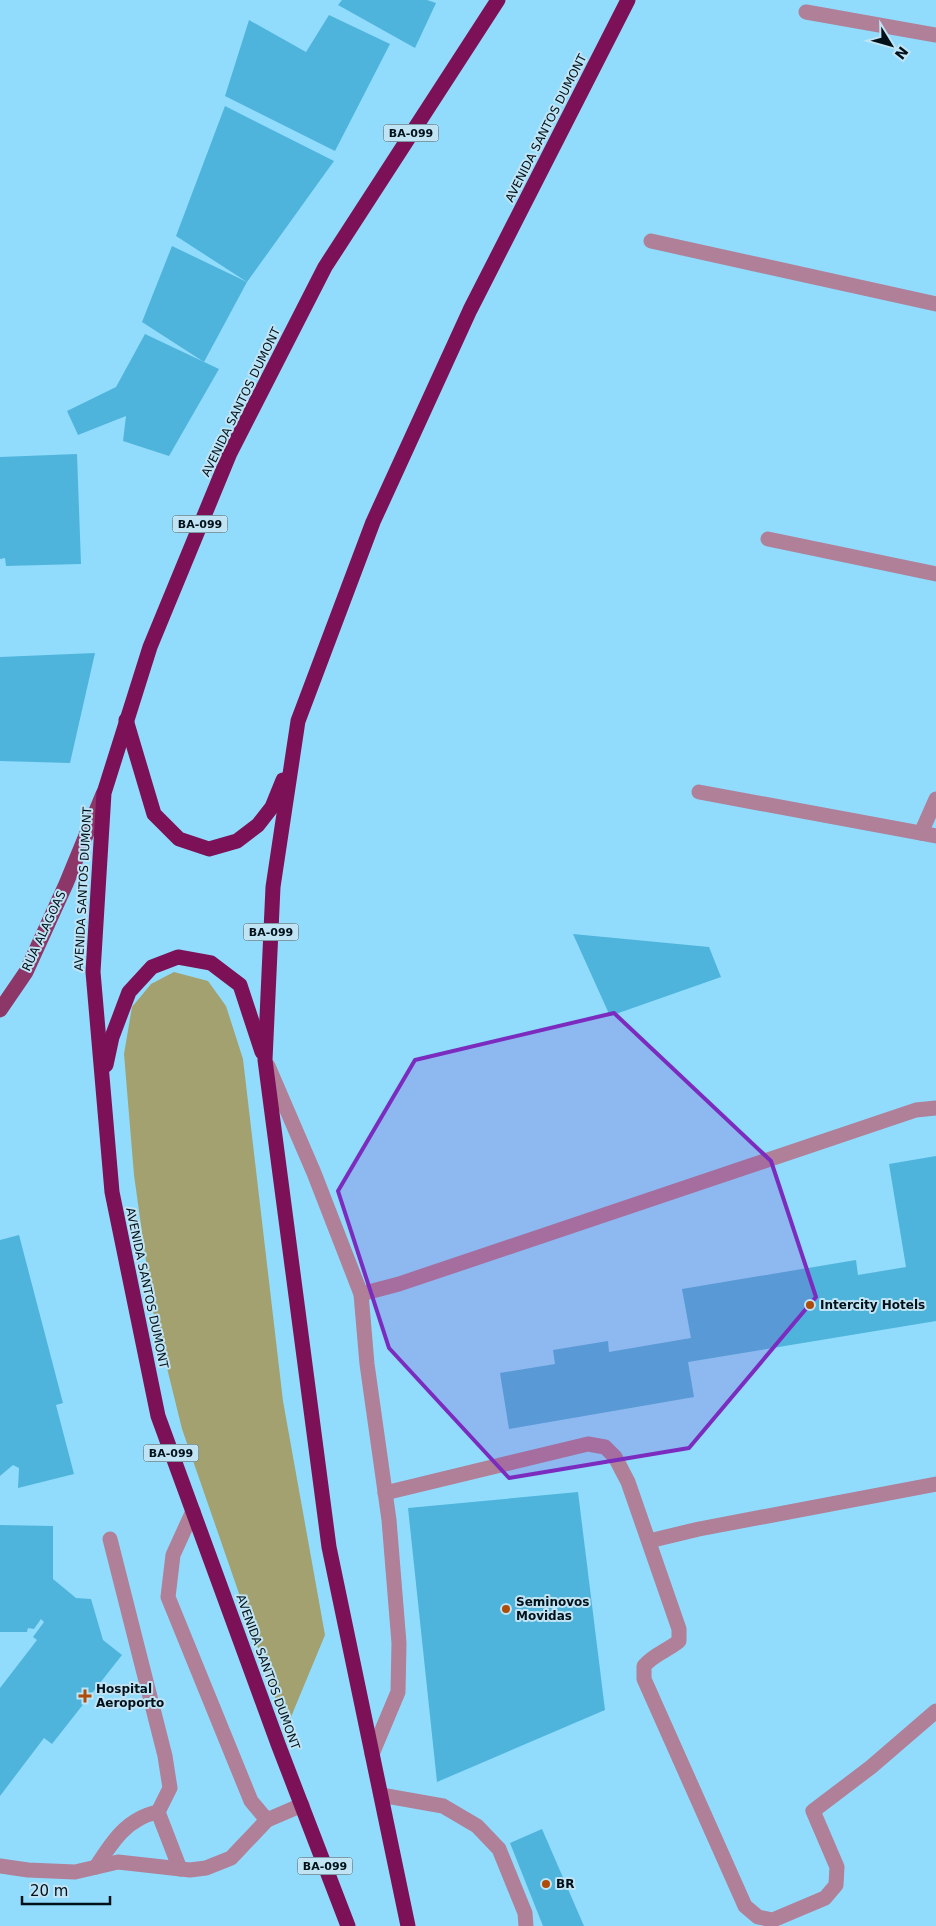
<svg xmlns="http://www.w3.org/2000/svg" width="936" height="1926" font-family="'DejaVu Sans',sans-serif">
  <rect width="100%" height="100%" fill="#91dcfd"/>
  <!-- green -->
  <polygon fill="#a2a16f" points="174,972 208,981 226,1006 243,1059 283,1401 325,1635 286,1729 182,1429 153,1311 134,1175 124,1054 132,1007 151,984"/>
  <!-- building -->
  <g fill="#4fb4dc">
    <polygon points="342,0 427,0 436,3 415,48 338,5"/>
    <polygon points="329,15 390,44 335,151 225,96 249,20 306,52"/>
    <polygon points="225,106 334,161 247,282 176,236"/>
    <polygon points="172,246 247,282 204,362 142,322"/>
    <polygon points="145,334 219,369 169,456 123,441 126,416 78,435 67,411 116,387"/>
    <polygon points="77,454 81,564 6,566 5,558 0,559 0,457"/>
    <polygon points="95,653 70,763 0,761 0,657"/>
    <polygon points="573,934 709,947 721,977 610,1016"/>
    <polygon points="936,1156 936,1321 688,1362 694,1397 509,1429 500,1373 555,1364 553,1350 608,1341 609,1352 691,1338 682,1289 856,1260 858,1275 906,1267 889,1164"/>
    <polygon points="19,1235 63,1403 56,1405 74,1474 18,1488 19,1468 13,1465 0,1476 0,1240"/>
    <polygon points="578,1492 605,1710 437,1782 408,1508"/>
    <polygon points="0,1525 53,1526 53,1579 76,1598 91,1599 103,1640 122,1655 52,1744 44,1738 0,1796 0,1688 37,1640 33,1637 44,1622 41,1619 34,1629 28,1628 27,1632 0,1632"/>
    <polygon points="542,1829 584,1926 543,1926 510,1843"/>
  </g>
  <g fill="none" stroke-linecap="round" stroke-linejoin="round">
    <!-- minor -->
    <g stroke="#b07f98" stroke-width="15">
      <polyline points="806,12 936,35"/>
      <polyline points="651,241 936,304"/>
      <polyline points="768,539 936,574"/>
      <polyline points="699,792 936,836"/>
      <polyline points="921,833 936,799"/>
      <polyline points="268,1066 314,1173 361,1294 367,1364 389,1520 399,1643 398,1692 372,1754"/>
      <polyline points="361,1294 399,1284 916,1110 936,1108"/>
      <path d="M385,1493l203,-49 17,3 10,10 13,25 51,147v12c-12,10 -25,13 -35,25v13l101,227 13,11 15,3 52,-22 11,-13 1,-18 -24,-56 58,-44 65,-56"/>
      <polyline points="193,1511 173,1555 168,1597 251,1801 267,1820"/>
      <polyline points="110,1539 165,1756 170,1788 158,1812 180,1869"/>
      <polyline points="649,1541 699,1529 936,1484"/>
      <polyline points="381,1795 443,1806 477,1826 499,1849 525,1913 526,1926"/>
      <polyline points="0,1866 28,1870 75,1872 118,1862 190,1870 206,1868 231,1858 267,1820 302,1805"/>
      <path d="M96,1867c16,-25 31,-49 62,-55"/>
    </g>
    <!-- major -->
    <polyline stroke="#8d3668" stroke-width="15" points="0,1010 26,972 66,884 103,794"/>
    <!-- highway -->
    <g stroke="#7d1157" stroke-width="15">
      <polyline points="126,720 154,814 179,839 209,849 237,841 258,825 272,807 283,780"/>
      <polyline points="106,1065 112,1037 129,992 152,967 178,957 211,963 240,985 262,1052"/>
      <polyline points="348,1926 278,1744 158,1416 112,1192 93,972 104,793 150,647 230,453 325,267 498,0"/>
      <polyline points="408,1926 329,1547 265,1060 273,887 298,721 373,522 470,310 628,0"/>
    </g>
  </g>
  <!-- marked area -->
  <path fill="#7b2cbf" fill-opacity="0.2" stroke="#7b2cbf" stroke-width="4" stroke-linejoin="round" d="M614,1013l157,148 45,136 -127,151 -180,30 -120,-130 -51,-157 77,-131z"/>
  <!-- markers -->
  <g fill="#ae4d09" stroke="#c0e4f4" stroke-width="2">
    <circle cx="810" cy="1305" r="5"/>
    <circle cx="506" cy="1609" r="5"/>
    <path d="M82.5 1688.5h5v5h5v5h-5v5h-5v-5h-5v-5h5z"/>
    <circle cx="546" cy="1884" r="5"/>
  </g>
  <g text-anchor="middle" dominant-baseline="central" stroke-width="4" stroke-linejoin="round" paint-order="stroke">
    <!-- shield labels -->
    <g fill="#c0e4f4" stroke="#3a505b" stroke-width="1">
      <rect x="383.5" y="124.5" width="55" height="17" rx="4"/>
      <rect x="172.5" y="515.5" width="55" height="17" rx="4"/>
      <rect x="243.5" y="923.5" width="55" height="17" rx="4"/>
      <rect x="143.5" y="1444.5" width="55" height="17" rx="4"/>
      <rect x="297.5" y="1857.5" width="55" height="17" rx="4"/>
    </g>
    <g font-size="11" font-weight="bold" fill="#00111a">
      <text x="411" y="133">BA-099</text>
      <text x="200" y="524">BA-099</text>
      <text x="271" y="932">BA-099</text>
      <text x="171" y="1453">BA-099</text>
      <text x="325" y="1866">BA-099</text>
    </g>
    <!-- street labels -->
    <g font-size="12" fill="#00111a" stroke="#c0e4f4">
      <text transform="translate(546 128) rotate(-63)">AVENIDA SANTOS DUMONT</text>
      <text transform="translate(241 402) rotate(-64)">AVENIDA SANTOS DUMONT</text>
      <text transform="translate(83 889) rotate(-87)">AVENIDA SANTOS DUMONT</text>
      <text transform="translate(44 931) rotate(-65)">RUA ALAGOAS</text>
      <text transform="translate(147 1288) rotate(78)">AVENIDA SANTOS DUMONT</text>
      <text transform="translate(268 1672) rotate(70)">AVENIDA SANTOS DUMONT</text>
    </g>
    <!-- poi labels -->
    <g font-size="12" font-weight="bold" fill="#00111a" stroke="#c0e4f4" text-anchor="start">
      <text x="820" y="1305">Intercity Hotels</text>
      <text x="516" y="1602">Seminovos<tspan x="516" dy="14">Movidas</tspan></text>
      <text x="96" y="1689">Hospital<tspan x="96" dy="14">Aeroporto</tspan></text>
      <text x="556" y="1884">BR</text>
    </g>
  </g>
  <!-- north arrow -->
  <g transform="translate(891 45) rotate(127)" stroke="#c0e4f4" stroke-width="4" paint-order="stroke">
  <path d="M0-4L9 19L0 12L-9 19Z" fill="#00111a"/>
  <text y="-8" font-size="14" font-weight="bold" text-anchor="middle" fill="#00111a">N</text>
  </g>
  <!-- scale -->
  <path d="M22 1896v8h88v-8" fill="none" stroke="#00111a" stroke-width="2.5"/>
  <text x="30" y="1896" font-size="15" fill="#00111a" stroke="#c0e4f4" stroke-width="4" paint-order="stroke">20 m</text>
</svg>
